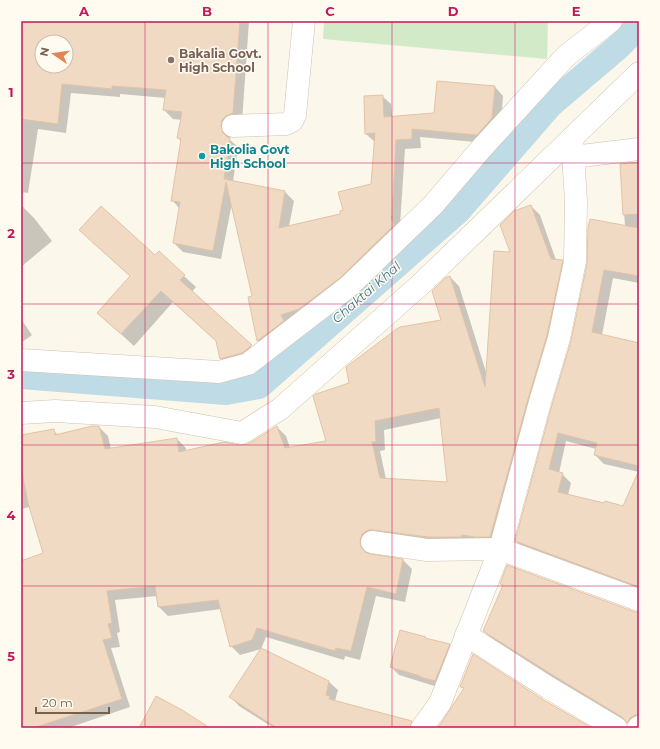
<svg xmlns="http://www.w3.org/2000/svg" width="660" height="749" font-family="Montserrat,sans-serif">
  <rect width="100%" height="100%" fill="#fcf7eb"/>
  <!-- green -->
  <polygon fill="#d3eac9" points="324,21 548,21 547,59 323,39"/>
  <!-- shadow -->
  <g fill="#0003" fill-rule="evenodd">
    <path d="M21,21h228l-7,101 -13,13 1,5 8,7 -5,35 52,10 9,9 -5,25 53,-12 30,-29 3,-43 -9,-8 16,-38 9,8 1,13 43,-3 60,-27 8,9 -2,31 -15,16 -66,-6 1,11 -16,1 -5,76 -133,124 -9,-8 -8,-43 3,-2 -21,-93 -11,56 -38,-7 -9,-9 6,-34 -8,-9 9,-59 -3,-3 4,-18 -9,-1 -9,-9 2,-12 -46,-4v3l-49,-4 -5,40 -28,-4 -10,64 -7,-1zM42,42h24v24h-24z"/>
    <polygon points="639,163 639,283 613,278 602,335 639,344 639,472 604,464 595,455 596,449 566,441 559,473 562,474 571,483 568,495 623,507 639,473 639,592 525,550 516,541 572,341 588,264 625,226 621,165"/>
    <polygon points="21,205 34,218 52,241 21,267"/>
    <path d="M531,206l9,9 16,45 6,1 9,8 -72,276 -131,5 1,5h1l33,5 9,9 -7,33 -29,-6 -16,64 -15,-4 -1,4 -78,-23 -5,12 -21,6 -9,-9 -10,-37 -53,7 -9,-9 -2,-11 -42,4 5,32 -3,1 3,14 -9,1 19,59 -62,21h-47v-166l23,-8 -14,-47 -9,2v-73l32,-6 5,5 41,-8 9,9 3,13 66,-10 9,9v3l63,-6 28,-18 9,9 4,12 38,-6 22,-58 92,-64 8,-43 9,9 28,89 25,-122zM441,418l7,65 -62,-4 -6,-28 5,-1 -1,-20z"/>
    <polygon points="92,242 155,257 184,276 196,287 192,292 263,358 232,370 220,358 217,342 173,302 134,346 110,324 131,277"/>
    <polygon points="21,319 32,335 21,343"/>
    <polygon points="501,584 639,613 639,727 631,725 566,686 493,640 484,631 504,587"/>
    <polygon points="449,645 457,654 444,689 399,675 391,667"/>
    <polygon points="328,681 338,690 335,701 403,728 274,728 239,706 231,697"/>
  </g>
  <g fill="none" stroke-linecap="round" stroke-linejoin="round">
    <!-- canal -->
    <polyline stroke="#bfdce6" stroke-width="26" points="21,376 226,392 259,386 458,211 551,104 618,47 639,26"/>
  </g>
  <!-- building -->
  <g fill="#f1dac3" stroke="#e4c3a3" fill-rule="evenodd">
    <path d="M21,21h219l-7,92 -7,3 -4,4 -1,6 2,7 4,4 3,1 -6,41 61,12 -6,37 61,-14v-3l3,-1 -5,-18 33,-8 4,-51 -10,1 -1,-38 19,-1 1,22 50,-4 3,-32 58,5 -3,32 -15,17 -65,-6v10l-16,1 -4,76 -1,1 3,8 -54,53 -41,31 -18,6 3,6 -27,20 -9,-44 4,-1 -26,-114 -13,69 -40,-8 7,-41 -9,-1 10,-62 -4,-1 5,-26 -19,-2 3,-20 -54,-4v3l-50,-5 -4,40 -37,-5zM42,42h24v24h-24z"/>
    <polygon points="639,162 639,214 623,215 620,164"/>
    <path d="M531,205l20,54 12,1 -16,75 -19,64 -38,138h-15l-13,-2 -1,2h-33l-55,-7h-5l-6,4 -2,7 1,6 4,5 5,2 33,5 -7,35 -29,-7 -16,64 -15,-3 -1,3 -78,-23 -5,12 -22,7 -12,-47 -60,7 -3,-21 -48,5 5,32 -4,1 4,14 -9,2 19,59 -89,29h-12v-167l22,-8 -15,-50 -7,-36v-32l33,-6 1,6 37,-9h7l6,23 72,-11 2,14 45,-10 16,3 8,-1 29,-18 8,22 41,-7 -13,-45 3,-2 33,-11 -3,-16 52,-39 2,-1 41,-7 -9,-29 13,-13 5,-2 35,111 9,-136 16,1 -10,-27 14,-14zM439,408l8,74 -67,-4 -8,-36h4l-1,-21z"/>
    <polygon points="101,206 155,255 159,251 185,275 180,280 252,345 242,353 220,359 216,341 161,291 121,334 97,313 130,276 79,230"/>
    <polygon points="590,219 639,228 639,276 604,270 592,332 639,343 639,466 594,455 597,443 558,433 549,469 563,473 558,492 604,503 605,501 623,506 639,470 639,587 515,541 552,405 571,341 587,264 588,227"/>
    <polygon points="507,565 635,612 639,612 639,715 635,715 630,718 627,723 622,717 556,677 483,631 503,585 500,584"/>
    <polygon points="400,630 426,637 425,638 450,644 435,681 420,677 420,676 390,667"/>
    <polygon points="261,648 329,681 326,695 330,696 329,699 412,721 410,728 277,728 229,697"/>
    <polygon points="473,654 542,699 592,728 438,728 464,688 460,687"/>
    <polygon points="156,696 182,710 210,728 139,728"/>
  </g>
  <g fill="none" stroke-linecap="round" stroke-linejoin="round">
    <defs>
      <g id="minor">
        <polyline points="233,126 286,124 292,121 295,115 304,21"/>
        <polyline points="572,138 639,73"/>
        <polyline points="573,157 639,149"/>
        <polyline points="21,360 219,372 248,364 348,287 433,205 480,150 566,56 611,21"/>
        <polyline points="21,413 55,411 155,417 242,433 280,409 420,285 572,138 576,201 575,261 559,338 540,402 500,549 440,703 422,728"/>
        <polyline points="372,542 427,550 500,549 639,600"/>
        <polyline points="466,635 549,688 616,728"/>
        <polyline points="638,728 639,727"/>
      </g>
    </defs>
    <!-- minor casing -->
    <use href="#minor" stroke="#cfc1b0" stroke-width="23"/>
    <!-- minor -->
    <use href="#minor" stroke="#fff" stroke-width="22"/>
  </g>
  <!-- grid -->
  <path fill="none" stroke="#c2185b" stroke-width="1" stroke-opacity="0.55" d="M145,21v707M268,21v707M392,21v707M515,21v707M21,163h618M21,304h618M21,445h618M21,586h618"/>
  <!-- markers -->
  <circle fill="#8d6e63" stroke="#fffbf1" stroke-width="1.5" cx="171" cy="60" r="4"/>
  <circle fill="#0f9aa8" stroke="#fffbf1" stroke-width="1.5" cx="202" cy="156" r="4"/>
  <g text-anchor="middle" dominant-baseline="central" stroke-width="3" stroke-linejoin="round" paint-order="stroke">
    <!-- education labels -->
    <g font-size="12" font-weight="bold" fill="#785e54" stroke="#fffbf1" text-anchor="start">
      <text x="179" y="53">Bakalia Govt.<tspan x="179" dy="14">High School</tspan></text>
    </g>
    <!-- culture labels -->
    <g font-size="12" font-weight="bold" fill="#0d838f" stroke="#fffbf1" text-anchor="start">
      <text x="210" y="149">Bakolia Govt<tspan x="210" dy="14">High School</tspan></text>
    </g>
    <!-- water labels -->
    <g font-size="13" font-style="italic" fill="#47778a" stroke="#fffbf1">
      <text transform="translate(366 292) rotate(-41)">Chaktai Khal</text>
    </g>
  </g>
  <!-- border -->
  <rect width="660" height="749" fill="none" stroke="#fffbf1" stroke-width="44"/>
  <!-- north arrow -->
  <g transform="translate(54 54) rotate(283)"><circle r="19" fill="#fffbf1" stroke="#c9bdb0"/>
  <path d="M0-3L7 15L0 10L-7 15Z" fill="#e28454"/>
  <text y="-6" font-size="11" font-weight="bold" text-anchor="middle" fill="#77614e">N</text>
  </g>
  <!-- scale -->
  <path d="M36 707v6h73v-6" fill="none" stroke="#77614e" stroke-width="2"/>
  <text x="42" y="707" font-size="12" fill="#77614e" stroke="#fffbf1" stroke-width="3" paint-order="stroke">20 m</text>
  <rect x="22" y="22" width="616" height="705" fill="none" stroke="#c2185b" stroke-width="1.5"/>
  <g font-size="13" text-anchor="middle" font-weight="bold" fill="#c2185b">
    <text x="84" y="16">A</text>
    <text x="207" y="16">B</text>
    <text x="330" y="16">C</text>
    <text x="453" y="16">D</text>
    <text x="576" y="16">E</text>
    <text x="11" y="97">1</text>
    <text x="11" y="238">2</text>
    <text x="11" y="379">3</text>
    <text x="11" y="520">4</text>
    <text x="11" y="661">5</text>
  </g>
</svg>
